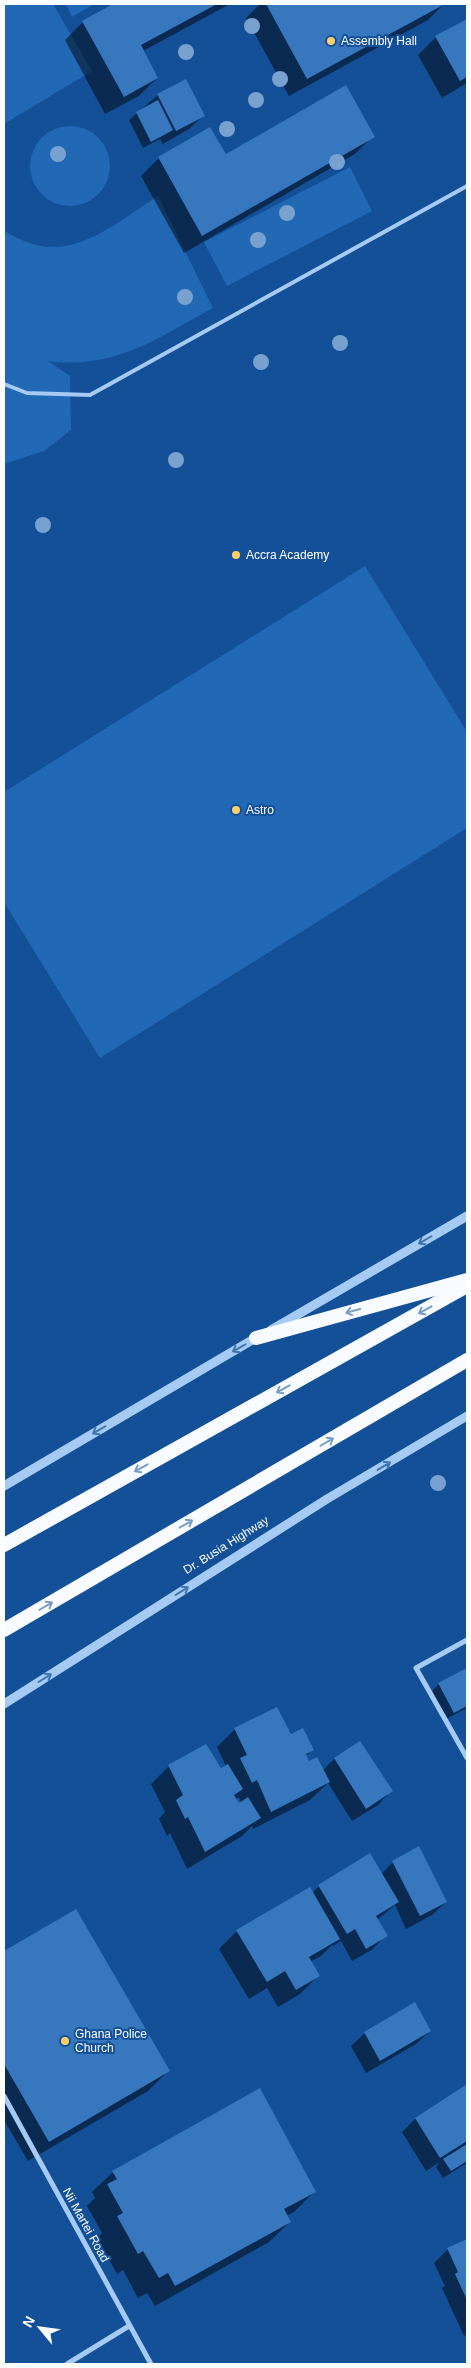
<svg xmlns="http://www.w3.org/2000/svg" width="471" height="2368" font-family="Arial,sans-serif">
  <rect width="100%" height="100%" fill="#135098"/>
  <!-- green -->
  <g fill="#2168b5">
    <polygon points="4,4 53,4 92,71 4,124"/>
    <polygon points="66,4 94,4 72,17"/>
    <circle cx="70" cy="166" r="40"/>
    <polygon points="350,167 372,211 227,286 204,242"/>
    <path d="M158,196l55,112c-56,30 -98,62 -165,53l22,15 1,54 -27,21 -40,13v-233c14,8 34,17 51,16 37,-1 73,-32 103,-51z"/>
    <polygon points="365,566 467,732 467,828 100,1058 4,902 4,792"/>
  </g>
  <!-- shadow -->
  <g fill="#0007" fill-rule="evenodd">
    <polygon points="116,4 230,4 143,51 157,78 139,96 105,114 65,40 83,22"/>
    <polygon points="260,4 444,4 428,20 289,96 246,18"/>
    <polygon points="467,20 467,83 442,98 418,55 436,37"/>
    <polygon points="158,95 203,116 189,129 163,144 160,139 143,148 129,120"/>
    <polygon points="373,136 355,154 184,253 141,176 159,158 225,156"/>
    <polygon points="466,1669 467,1708 446,1719 432,1691 439,1684"/>
    <path d="M235,1729l55,7 22,14 -7,7 3,5 14,9 12,-12 26,-17 31,49 -13,14 -26,16 -24,-38 -18,17 -57,29 -1,-3 -10,10 -55,33 -17,-36 -3,3 -8,-17 6,-7 -14,-28 18,-18 51,3 6,-3 -9,-19zM239,1797l2,6 -2,1 -4,-5z"/>
    <polygon points="393,1862 446,1902 432,1915 406,1929 395,1905 377,1920 386,1935 373,1949 352,1961 341,1941 333,1946 332,1945 321,1956 310,1962 318,1976 300,1994 278,2007 267,1988 249,1999 219,1949 237,1931 312,1893 319,1886 381,1874"/>
    <polygon points="75,1910 168,2071 148,2091 28,2161 4,2120 4,1952"/>
    <polygon points="430,2031 416,2044 366,2073 351,2046 365,2033"/>
    <polygon points="467,2086 467,2163 443,2178 436,2167 440,2162 426,2171 402,2132 415,2119"/>
    <polygon points="113,2172 315,2191 294,2212 286,2216 290,2222 269,2242 155,2306 147,2293 138,2298 123,2270 117,2274 97,2238 102,2233 87,2206 95,2198 92,2192"/>
    <polygon points="467,2240 467,2334 464,2336 442,2288 445,2286 434,2263 448,2249"/>
  </g>
  <!-- building -->
  <g fill="#3777be">
    <polygon points="113,4 217,4 141,45 158,78 124,97 82,21"/>
    <polygon points="266,4 445,4 307,79"/>
    <polygon points="467,19 467,77 460,81 435,36"/>
    <polygon points="186,79 205,116 176,131 157,94"/>
    <polygon points="346,85 375,137 202,236 158,157 210,127 226,154"/>
    <polygon points="158,100 173,130 151,142 136,112"/>
    <polygon points="467,1668 467,1706 454,1713 438,1683"/>
    <polygon points="277,1707 291,1734 303,1728 314,1750 306,1754 309,1761 317,1757 330,1782 271,1812 257,1780 252,1783 240,1758 247,1755 234,1728"/>
    <polygon points="360,1741 393,1791 366,1809 334,1758"/>
    <polygon points="206,1744 221,1768 228,1764 243,1789 234,1795 239,1803 248,1797 261,1818 205,1852 188,1817 185,1819 176,1800 183,1795 168,1765"/>
    <polygon points="419,1846 447,1902 420,1916 392,1861"/>
    <polygon points="370,1853 399,1902 376,1916 388,1936 366,1949 355,1929 347,1934 318,1885"/>
    <polygon points="310,1887 340,1939 309,1957 320,1976 296,1990 285,1971 267,1982 236,1930"/>
    <polygon points="76,1909 170,2071 49,2142 4,2064 4,1951"/>
    <polygon points="415,2002 431,2031 380,2061 364,2032"/>
    <polygon points="467,2084 467,2141 440,2158 415,2118"/>
    <polygon points="260,2088 316,2192 284,2209 291,2222 175,2286 168,2273 159,2278 143,2251 138,2254 117,2216 123,2213 107,2184 117,2179 112,2171"/>
    <polygon points="467,2144 467,2161 451,2171 443,2159"/>
    <polygon points="467,2239 467,2300 455,2274 458,2272 447,2248"/>
  </g>
  <g fill="none" stroke-linecap="round" stroke-linejoin="round">
    <!-- service -->
    <polyline stroke="#a5caf3" stroke-width="4" points="4,384 27,393 90,395 467,186"/>
    <!-- minor -->
    <g stroke="#a5caf3" stroke-width="5">
      <polyline points="467,1640 416,1668 467,1758"/>
      <polyline points="4,2096 151,2364"/>
      <polyline points="67,2364 129,2326"/>
    </g>
    <!-- tertiary -->
    <g stroke="#a5caf3" stroke-width="9">
      <polyline points="271,1330 467,1216"/>
      <polyline points="4,1486 259,1336"/>
      <polyline points="4,1704 327,1499 467,1416"/>
    </g>
    <!-- trunk -->
    <g stroke="#f8fbff" stroke-width="14">
      <polyline points="256,1338 467,1280"/>
      <polyline points="4,1545 467,1286"/>
      <polyline points="4,1630 467,1360"/>
    </g>
  </g>
  <!-- trees -->
  <g fill="#79a1d0">
    <circle cx="252" cy="26" r="8"/>
    <circle cx="186" cy="52" r="8"/>
    <circle cx="280" cy="79" r="8"/>
    <circle cx="256" cy="100" r="8"/>
    <circle cx="227" cy="129" r="8"/>
    <circle cx="58" cy="154" r="8"/>
    <circle cx="337" cy="162" r="8"/>
    <circle cx="287" cy="213" r="8"/>
    <circle cx="258" cy="240" r="8"/>
    <circle cx="185" cy="297" r="8"/>
    <circle cx="340" cy="343" r="8"/>
    <circle cx="261" cy="362" r="8"/>
    <circle cx="176" cy="460" r="8"/>
    <circle cx="43" cy="525" r="8"/>
    <circle cx="438" cy="1483" r="8"/>
  </g>
  <!-- one-way arrows -->
  <defs><path id="oneway-shaft" d="M-6 0H5M1.5-3L5.5 0L1.5 3" fill="none" stroke-width="1.6" stroke-linecap="round" stroke-linejoin="round" transform="scale(1.25)"/></defs>
  <g stroke="#3f75b3">
    <use href="#oneway-shaft" transform="translate(425 1240) rotate(150)"/>
    <use href="#oneway-shaft" transform="translate(239 1348) rotate(150)"/>
    <use href="#oneway-shaft" transform="translate(99 1430) rotate(150)"/>
    <use href="#oneway-shaft" transform="translate(384 1466) rotate(-31)"/>
    <use href="#oneway-shaft" transform="translate(182 1591) rotate(-32)"/>
    <use href="#oneway-shaft" transform="translate(45 1678) rotate(-32)"/>
  </g>
  <g stroke="#7a9dc6">
    <use href="#oneway-shaft" transform="translate(425 1310) rotate(151)"/>
    <use href="#oneway-shaft" transform="translate(353 1311) rotate(165)"/>
    <use href="#oneway-shaft" transform="translate(283 1389) rotate(151)"/>
    <use href="#oneway-shaft" transform="translate(327 1442) rotate(-30)"/>
    <use href="#oneway-shaft" transform="translate(141 1468) rotate(151)"/>
    <use href="#oneway-shaft" transform="translate(186 1524) rotate(-30)"/>
    <use href="#oneway-shaft" transform="translate(46 1606) rotate(-30)"/>
  </g>
  <!-- markers -->
  <g fill="#ffcf67" stroke="#135098" stroke-width="2">
    <circle cx="331" cy="41" r="5"/>
    <circle cx="236" cy="555" r="5"/>
    <circle cx="236" cy="810" r="5"/>
    <circle cx="65" cy="2041" r="5"/>
  </g>
  <g text-anchor="middle" dominant-baseline="central" stroke-width="4" stroke-linejoin="round" paint-order="stroke">
    <!-- poi labels -->
    <g font-size="12" fill="#fff" stroke="#135098" text-anchor="start">
      <text x="341" y="41">Assembly Hall</text>
      <text x="246" y="555">Accra Academy</text>
      <text x="246" y="810">Astro</text>
      <text x="75" y="2034">Ghana Police<tspan x="75" dy="14">Church</tspan></text>
    </g>
    <!-- street labels -->
    <g font-size="12" fill="#fff" stroke="#135098">
      <text transform="translate(226 1545) rotate(-32)">Dr. Busia Highway</text>
      <text transform="translate(86 2225) rotate(61)">Nii Martei Road</text>
    </g>
  </g>
  <!-- border -->
  <rect width="471" height="2368" fill="none" stroke="#ffffff" stroke-width="10"/>
  <!-- north arrow -->
  <g transform="translate(40 2328) rotate(299)" stroke="#135098" stroke-width="4" paint-order="stroke">
  <path d="M0-4L9 19L0 12L-9 19Z" fill="#ffffff"/>
  <text y="-8" font-size="14" font-weight="bold" text-anchor="middle" fill="#ffffff">N</text>
  </g>
</svg>
